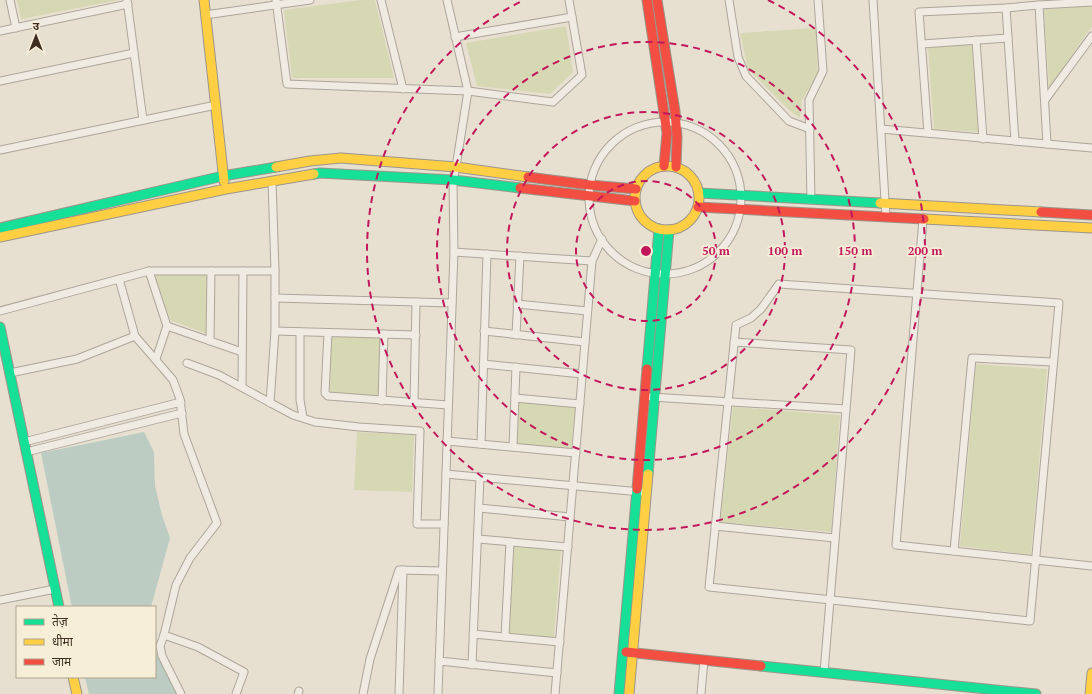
<svg xmlns="http://www.w3.org/2000/svg" width="1092" height="694" font-family="'PT Serif','Noto Sans Devanagari',serif">
  <rect width="100%" height="100%" fill="#e7e0d1"/>
  <!-- green -->
  <g fill="#d6d7b3">
    <polygon points="17,0 119,0 21,19"/>
    <polygon points="361,0 375,0 394,78 292,78 284,10"/>
    <polygon points="1092,6 1092,26 1049,88 1044,9"/>
    <polygon points="566,26 573,72 550,94 477,86 466,43"/>
    <polygon points="816,28 818,73 802,100 800,118 790,111 748,69 740,33"/>
    <polygon points="972,45 978,132 934,129 928,47"/>
    <polygon points="155,275 207,275 207,334 170,320"/>
    <polygon points="331,336 380,338 378,397 330,394"/>
    <polygon points="976,364 1047,369 1031,555 960,546"/>
    <polygon points="518,400 575,406 571,449 516,444"/>
    <polygon points="733,407 840,415 831,532 720,522"/>
    <polygon points="357,432 414,435 412,492 354,490"/>
    <polygon points="514,547 561,550 554,637 509,633"/>
  </g>
  <!-- water -->
  <g fill="#bcccc2">
    <polygon points="144,432 154,452 155,486 162,515 170,538 151,607 72,607 41,453"/>
    <polygon points="155,653 169,668 180,694 89,694 85,677 155,677"/>
  </g>
  <g fill="none" stroke-linecap="round" stroke-linejoin="round">
    <defs>
      <g id="street">
        <polyline points="10,0 16,28"/>
        <polyline points="127,0 143,120"/>
        <polyline points="276,0 287,84 468,91 553,102 582,75 569,0"/>
        <polyline points="381,0 403,89"/>
        <polyline points="729,0 738,57 746,76 789,121 810,129"/>
        <polyline points="873,0 886,217"/>
        <polyline points="1006,8 1015,141"/>
        <polyline points="205,15 310,0"/>
        <polyline points="0,31 128,4"/>
        <polyline points="455,37 572,17"/>
        <polyline points="976,40 983,139"/>
        <polyline points="922,44 1008,38"/>
        <polyline points="0,81 134,53"/>
        <polyline points="1045,100 1092,36"/>
        <circle cx="665" cy="198" r="76"/>
        <polyline points="881,129 1092,148"/>
        <polyline points="928,133 919,12 1006,8 1039,5"/>
        <polyline points="1047,144 1039,5 1092,2"/>
        <polyline points="0,150 216,105"/>
        <polyline points="811,200 809,100 823,71 818,0"/>
        <polyline points="923,219 896,545 1092,566"/>
        <polyline points="454,252 592,261"/>
        <polyline points="149,271 167,326 156,359"/>
        <polyline points="119,279 135,336 173,380 180,399 184,434 217,523 190,558 176,585 164,635 198,647 244,672 236,694"/>
        <polygon points="779,284 1059,303 1030,621 709,587 736,325 751,318 761,309"/>
        <polyline points="275,298 452,303"/>
        <polyline points="517,304 587,311"/>
        <polyline points="0,311 149,271 275,271"/>
        <polyline points="167,326 242,352"/>
        <polyline points="275,331 416,335"/>
        <polyline points="484,331 585,342"/>
        <polyline points="300,332 300,400 303,417"/>
        <polyline points="328,333 325,393 328,396 448,405"/>
        <polyline points="516,335 520,256"/>
        <polyline points="210,341 211,271"/>
        <polyline points="734,342 851,350 824,672"/>
        <polyline points="187,363 219,375 293,415 315,422 359,427 420,431 417,524 444,524"/>
        <polyline points="483,364 582,374"/>
        <polyline points="10,373 77,359 135,336"/>
        <polyline points="242,387 243,271"/>
        <polyline points="651,397 846,409"/>
        <polyline points="515,398 580,404"/>
        <polyline points="382,401 384,334"/>
        <polyline points="270,403 275,331 275,271 272,181"/>
        <polyline points="414,403 416,302"/>
        <polyline points="447,441 576,453"/>
        <polyline points="24,442 181,402"/>
        <polyline points="481,444 487,254"/>
        <polyline points="513,447 516,367"/>
        <polyline points="26,452 182,413"/>
        <polyline points="446,474 641,492"/>
        <polyline points="479,508 570,517"/>
        <polyline points="715,526 835,538"/>
        <polyline points="478,539 568,547"/>
        <polyline points="954,551 972,358 1053,362"/>
        <polyline points="0,600 55,589"/>
        <polyline points="473,634 560,642"/>
        <polyline points="164,635 160,646 162,656 181,694"/>
        <polyline points="505,637 510,542"/>
        <polyline points="439,661 557,673"/>
        <polyline points="472,665 480,477"/>
        <polyline points="298,694 299,691"/>
        <polyline points="363,694 370,659 399,570 442,571"/>
        <polyline points="399,694 403,570"/>
        <polyline points="438,694 454,252 453,180 456,167 468,91 447,0"/>
        <polyline points="555,694 592,261 602,239"/>
        <polyline points="701,694 704,660"/>
      </g>
      <g id="fast">
        <polyline points="314,174 320,173 453,180 520,188"/>
        <polyline points="699,193 880,203"/>
        <polyline points="0,228 223,176 276,167"/>
        <polyline points="0,327 59,607"/>
        <polyline points="647,369 659,229"/>
        <polyline points="648,474 669,230"/>
        <polyline points="761,666 1036,694"/>
        <polyline points="619,694 637,489"/>
      </g>
      <g id="slow">
        <polyline points="204,0 224,181"/>
        <circle cx="667" cy="198" r="32"/>
        <polyline points="276,167 310,161 341,158 456,167 528,177"/>
        <polyline points="880,203 1041,212"/>
        <polyline points="924,219 1092,228"/>
        <polyline points="0,237 226,189 314,174"/>
        <polyline points="73,677 77,694"/>
        <polyline points="629,694 648,474"/>
        <polyline points="1090,694 1092,673"/>
      </g>
      <g id="jam">
        <polyline points="647,0 667,133 664,166"/>
        <polyline points="657,0 675,111 677,137 676,167"/>
        <polyline points="528,177 590,185 636,189"/>
        <polyline points="520,188 635,201"/>
        <polyline points="698,207 924,219"/>
        <polyline points="1041,212 1092,215"/>
        <polyline points="637,489 647,369"/>
        <polyline points="626,652 761,666"/>
      </g>
    </defs>
    <!-- street casing -->
    <use href="#street" stroke="#ada599" stroke-width="9"/>
    <!-- fast casing -->
    <use href="#fast" stroke="#9c958a" stroke-width="11"/>
    <!-- slow casing -->
    <use href="#slow" stroke="#9c958a" stroke-width="11"/>
    <!-- jam casing -->
    <use href="#jam" stroke="#9c958a" stroke-width="11"/>
    <!-- street -->
    <use href="#street" stroke="#efebe3" stroke-width="7"/>
    <!-- fast -->
    <use href="#fast" stroke="#16e098" stroke-width="9"/>
    <!-- slow -->
    <use href="#slow" stroke="#ffcf43" stroke-width="9"/>
    <!-- jam -->
    <use href="#jam" stroke="#f24e42" stroke-width="9"/>
  </g>
  <!-- distance rings -->
  <g fill="none" stroke="#c2185b" stroke-width="2" stroke-dasharray="7 5">
    <circle cx="646" cy="251" r="70"/>
    <circle cx="646" cy="251" r="139"/>
    <circle cx="646" cy="251" r="209"/>
    <path d="M768 0A279 279 0 1 1 524 0"/>
  </g>
  <circle cx="646" cy="251" r="6" fill="#c2185b" stroke="#f7eed8" stroke-width="2"/>
  <g font-size="12" text-anchor="middle" font-weight="bold" fill="#c2185b" stroke="#f7eed8" stroke-width="3.5" stroke-linejoin="round" paint-order="stroke">
    <text x="716" y="255">50 m</text>
    <text x="785" y="255">100 m</text>
    <text x="855" y="255">150 m</text>
    <text x="925" y="255">200 m</text>
  </g>
  <!-- legend -->
  <rect x="16" y="606" width="140" height="72" fill="#f7eed8" stroke="#ada18e"/>
  <rect x="24" y="619" width="20" height="6" fill="#16e098" stroke="#ada18e"/>
  <text x="52" y="626" font-size="12" fill="#3d2e20">तेज़</text>
  <rect x="24" y="639" width="20" height="6" fill="#ffcf43" stroke="#ada18e"/>
  <text x="52" y="646" font-size="12" fill="#3d2e20">धीमा</text>
  <rect x="24" y="659" width="20" height="6" fill="#f24e42" stroke="#ada18e"/>
  <text x="52" y="666" font-size="12" fill="#3d2e20">जाम</text>
  <!-- north arrow -->
  <g transform="translate(36 36)" stroke="#f7eed8" stroke-width="3" paint-order="stroke">
  <path d="M0-3L7 15L0 10L-7 15Z" fill="#3d2e20"/>
  <text y="-6" font-size="11" font-weight="bold" text-anchor="middle" fill="#3d2e20">उ</text>
  </g>
</svg>
